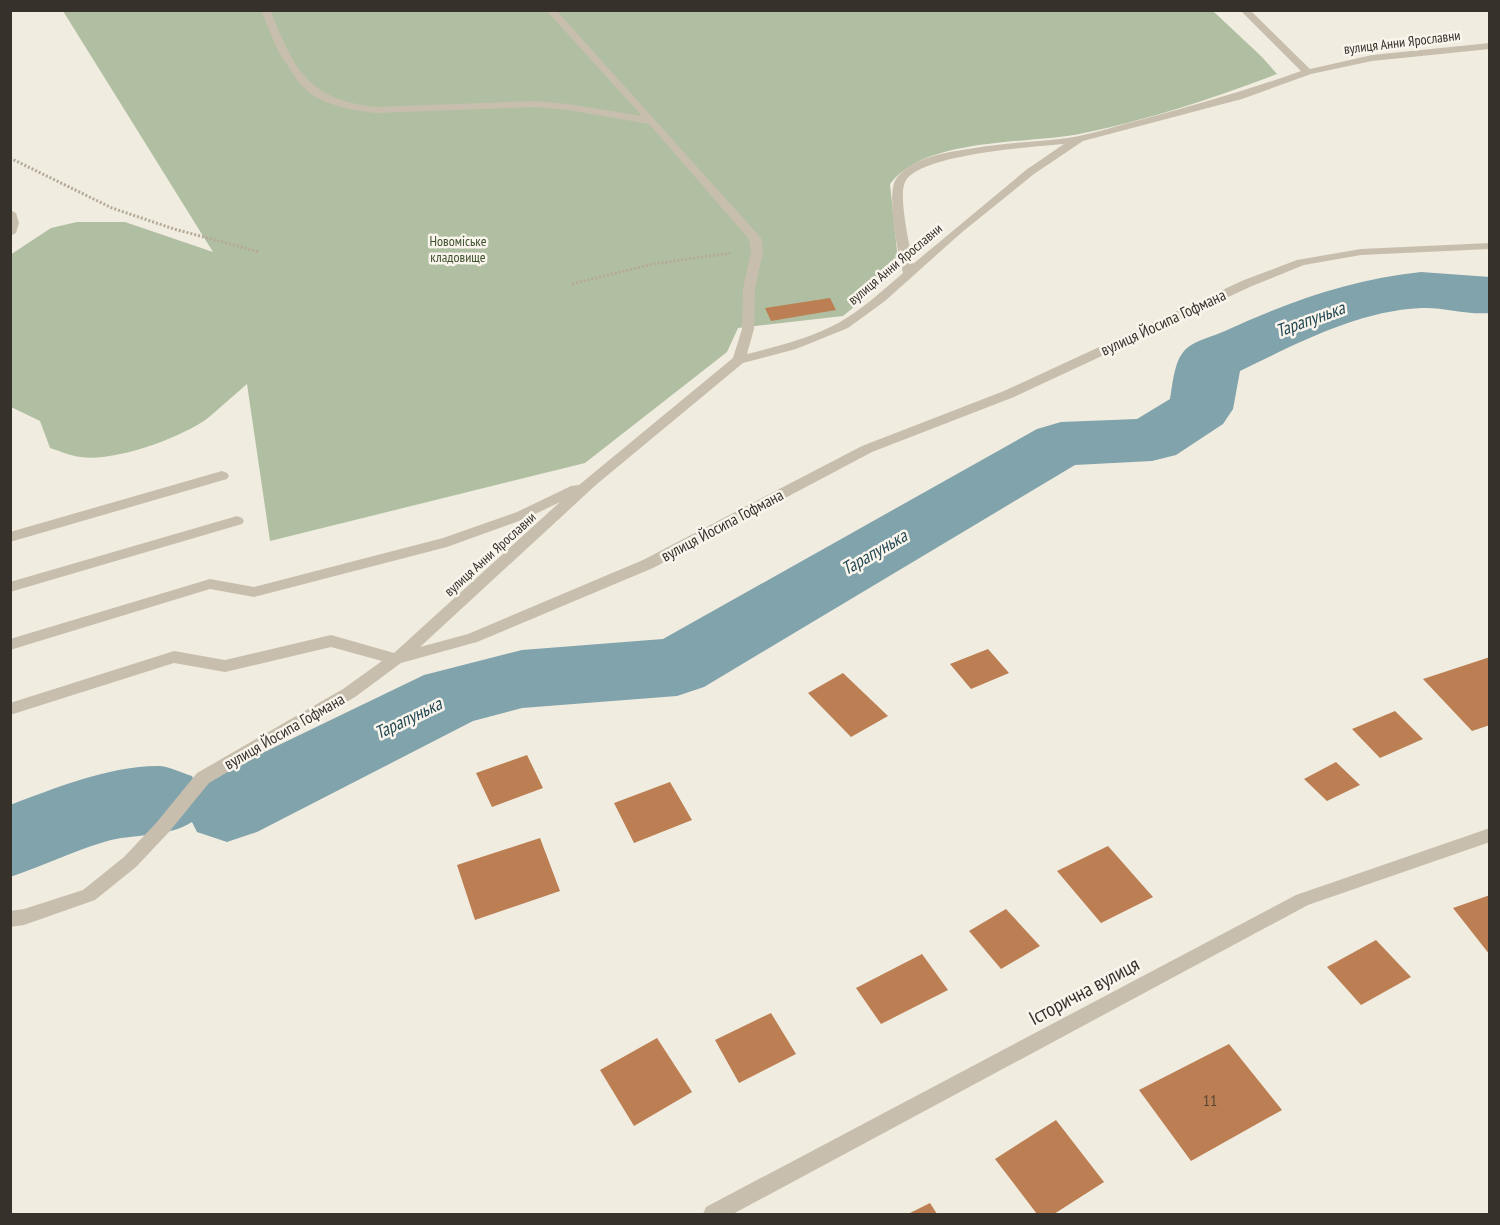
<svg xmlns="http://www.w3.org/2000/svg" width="1500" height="1225" font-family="'PT Sans Narrow',sans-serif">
  <rect width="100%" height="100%" fill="#f1ece0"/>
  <!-- green -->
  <path fill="#b0bfa1" d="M63,11h1150l49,46 15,17c-63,24 -127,45 -193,59 -55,12 -158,3 -194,51l9,86 -56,46 -105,12 -11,24 -142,111 -315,78 -23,-157c-13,11 -26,23 -39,34 -27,20 -94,44 -127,39 -11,-1 -21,-6 -31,-9l-10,-27 -29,-14 -1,-152 41,-27 26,-6h48l88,30z"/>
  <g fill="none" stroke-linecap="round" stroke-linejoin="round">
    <!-- river -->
    <path fill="#81a3ac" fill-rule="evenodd" d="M1421,272l69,5v36c-24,2 -46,-6 -69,-5 -64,3 -125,36 -181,63l-7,38 -10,15 -47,31 -24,6 -77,4 -371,222 -27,9 -155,12 -49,13 -216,111 -30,10 -30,-10 -5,-10c-23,15 -54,12 -81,18 -34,9 -67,26 -101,37v-72c45,-17 102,-40 150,-39 10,1 22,7 32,10l4,9 228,-110 98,-25 141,-11 374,-210 24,-7 76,-3 33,-20c3,-16 4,-40 17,-51 9,-8 27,-12 38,-17 63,-29 127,-52 196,-59z"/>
  </g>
  <!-- building -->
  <g fill="#bb7f53">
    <polygon points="830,298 836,310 771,321 765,308"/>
    <polygon points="988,649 1009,673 971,689 950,664"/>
    <polygon points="1490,657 1490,725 1472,731 1423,679"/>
    <polygon points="843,673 888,716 851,737 808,693"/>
    <polygon points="1395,711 1423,739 1380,758 1352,729"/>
    <polygon points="527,755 543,788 492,807 476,773"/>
    <polygon points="1336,762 1360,785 1327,801 1304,779"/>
    <polygon points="670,782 692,820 634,843 614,803"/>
    <polygon points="540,838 560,891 475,920 457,865"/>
    <polygon points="1108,846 1153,897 1101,923 1057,871"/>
    <polygon points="1490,895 1490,955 1453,908"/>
    <polygon points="1006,909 1040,946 1001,969 969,931"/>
    <polygon points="1376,940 1411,977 1361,1005 1327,967"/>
    <polygon points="922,954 948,990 881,1024 856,988"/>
    <polygon points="771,1013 796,1054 739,1083 715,1040"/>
    <polygon points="657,1038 692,1092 634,1126 600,1070"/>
    <polygon points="1229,1044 1282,1110 1191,1161 1139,1090"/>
    <polygon points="1056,1120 1104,1182 1054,1214 1037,1214 995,1159"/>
    <polygon points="930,1203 937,1214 908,1214"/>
  </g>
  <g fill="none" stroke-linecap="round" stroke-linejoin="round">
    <!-- path -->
    <g stroke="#b4a897" stroke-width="3" stroke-dasharray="2 2" stroke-linecap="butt">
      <polyline points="10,158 112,208 174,229 260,252"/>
      <polyline points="572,284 653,264 730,253"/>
    </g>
    <!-- minor -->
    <g fill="#c8bead" fill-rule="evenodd">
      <path d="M261,10h9c25,60 37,89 106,97l158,-6 34,3 74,12 -96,-106h10l205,228 2,13 -8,38 -1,40 -7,25c31,-8 65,-16 93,-32 23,-13 43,-32 63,-49 -5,-19 -17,-79 -7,-94 16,-23 54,-27 79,-31 33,-6 66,-6 99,-11 22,-4 45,-12 66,-17 55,-15 108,-30 161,-49l-61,-61h10l60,59 62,-14 118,-12v6l-118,12 -61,13 -69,25 -159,42 -49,33 -73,59 -76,68 -37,27 -52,21 -53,14 -146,121 -177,163 48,-13 175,-74 219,-114 142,-55 240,-111 53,-20 64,-11 129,-6v6l-129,6 -57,10 -52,21 -238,111 -142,55 -219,116 -176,74 -76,21 -46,34 -146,86 -40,49 -33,35 -41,33 -71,25 -14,2v-16l14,-2 59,-19 41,-33 33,-35 40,-49 146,-84 39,-28 -51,-14 -106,25 -51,-9 -164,52v-12l164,-52 51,9 106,-25 63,18 166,-151 -33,16 -80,29 -193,50 -44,-8 -200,61v-11l200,-60 44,8 189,-49 74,-26 54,-26 8,-1 154,-127 9,-29 1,-40 8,-38 -2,-12 -100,-115 -81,-14 -34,-3 -158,6 -28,-4 -20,-6 -16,-8 -13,-12 -21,-32zM1064,144l-38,26 -113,94c-3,-17 -15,-68 -8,-82 14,-28 129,-35 159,-38z"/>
      <polygon points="10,210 16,213 19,223 16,233 10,236"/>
      <polygon points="222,471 227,473 229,476 227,479 10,542 10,532"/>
      <polygon points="237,516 242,518 244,521 242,524 10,592 10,582"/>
      <polygon points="1490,828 1490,842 1308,905 733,1214 703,1214 706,1207 1296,895"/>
    </g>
  </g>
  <g text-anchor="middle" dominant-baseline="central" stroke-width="5" stroke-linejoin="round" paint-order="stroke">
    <!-- far-street labels -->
    <g font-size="14" fill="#37312b" stroke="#f9f5ec">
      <text transform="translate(1402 42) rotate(-7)">вулиця Анни Ярославни</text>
      <text transform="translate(895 264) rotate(-40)">вулиця Анни Ярославни</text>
      <text transform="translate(490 554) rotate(-42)">вулиця Анни Ярославни</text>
    </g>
    <!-- far-park labels -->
    <g font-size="14" fill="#415330" stroke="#f9f5ec">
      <text x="458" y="241">Новоміське<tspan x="458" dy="16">кладовище</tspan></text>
    </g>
    <!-- street labels -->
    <g font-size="16" fill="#37312b" stroke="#f9f5ec">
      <text transform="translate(1163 322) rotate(-25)">вулиця Йосипа Гофмана</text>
      <text transform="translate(722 525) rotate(-28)">вулиця Йосипа Гофмана</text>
      <text transform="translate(284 731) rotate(-30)">вулиця Йосипа Гофмана</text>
    </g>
    <!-- near-number labels -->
    <g font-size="16" fill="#584435">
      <text x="1210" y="1100">11</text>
    </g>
    <!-- water labels -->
    <g font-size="18" font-style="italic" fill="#244955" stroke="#f9f5ec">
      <text transform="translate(1310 319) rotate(-20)">Тарапунька</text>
      <text transform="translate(874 552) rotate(-30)">Тарапунька</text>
      <text transform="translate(408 718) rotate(-26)">Тарапунька</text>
    </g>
    <!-- near-street labels -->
    <g font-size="20" fill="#37312b" stroke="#f9f5ec">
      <text transform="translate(1084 991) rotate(-28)">Історична вулиця</text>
    </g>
  </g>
  <!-- border -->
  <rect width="1500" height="1225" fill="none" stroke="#37312b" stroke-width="24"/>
</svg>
